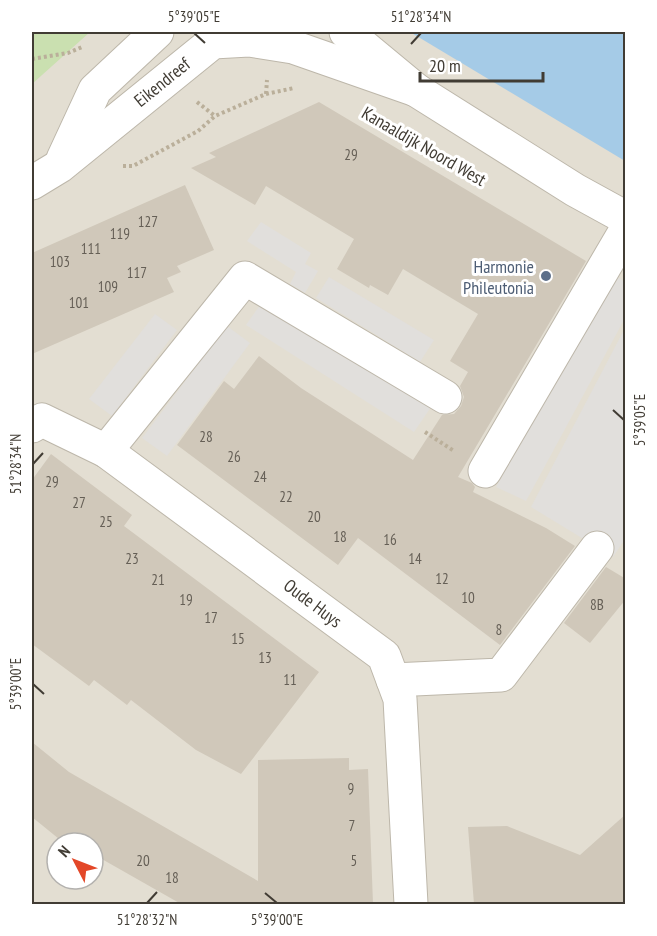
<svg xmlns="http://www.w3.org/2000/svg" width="657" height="936" font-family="'PT Sans Narrow',sans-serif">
  <rect width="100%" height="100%" fill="#f0ece4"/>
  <!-- residential -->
  <path fill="#e3ded2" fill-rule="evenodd" d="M32,32h593v872h-593zM57,843h36v36h-36z"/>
  <!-- green -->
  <polygon fill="#cae0b0" points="32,32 90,32 32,84"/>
  <!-- parking -->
  <g fill="#e1dfdc">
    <polygon points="261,222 311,253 305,264 318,271 305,293 290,284 296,272 247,241"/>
    <polygon points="614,275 625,282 625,318 526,501 496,487"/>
    <polygon points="329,277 434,340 420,362 316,298"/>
    <polygon points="260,305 431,407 414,432 246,325"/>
    <polygon points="155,314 177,330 112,416 89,399"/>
    <polygon points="227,326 250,343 167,456 142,438"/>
    <polygon points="625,328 625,539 613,557 531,507"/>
  </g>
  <!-- water -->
  <polygon fill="#a5cbe7" points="410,32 625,32 625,161"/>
  <!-- building -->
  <g fill="#d0c8ba">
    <polygon points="319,102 586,261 458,477 472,483 475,487 473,492 546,528 575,546 500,645 358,538 338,565 177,445 224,381 234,389 259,356 301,388 413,460 442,415 454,414 461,406 464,397 460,386 468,372 450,361 478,314 403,269 388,295 370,285 369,288 337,269 354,239 266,186 255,205 191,168 216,157 209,153"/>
    <polygon points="185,185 214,250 177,266 181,272 167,278 174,292 32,354 32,253"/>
    <polygon points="51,454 132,515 124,526 319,672 241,774 196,750 131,700 127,705 94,680 89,686 32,644 32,480"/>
    <polygon points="606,567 626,579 626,599 590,643 564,623"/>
    <polygon points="32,742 69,772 258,881 258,760 349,758 349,770 368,769 373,904 181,904 93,854 93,843 64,843 32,817"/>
    <polygon points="626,814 626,904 474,904 468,827 507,826 580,855"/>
  </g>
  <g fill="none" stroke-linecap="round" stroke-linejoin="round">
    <defs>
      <g id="minor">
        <polyline points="346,32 416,90 575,190 626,218"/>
        <polyline points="63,159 95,90 157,32"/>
        <polyline points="32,183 60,166 213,42 249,40 293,47 416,90"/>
        <polyline points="32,426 42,420 106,451 384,656 400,699 411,904"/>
        <polyline points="106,451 245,278 445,397"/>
        <polyline points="485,471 626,230"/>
        <polyline points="393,680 501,675 597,548"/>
      </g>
    </defs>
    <!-- minor casing -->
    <use href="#minor" stroke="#bdb7aa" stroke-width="35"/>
    <!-- path -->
    <g stroke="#baaf9a" stroke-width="4" stroke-dasharray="3 3" stroke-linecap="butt">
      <polyline points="32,59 68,53 82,47"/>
      <polyline points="266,94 267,80"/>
      <polyline points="197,102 215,116"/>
      <polyline points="379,120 463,168"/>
      <polyline points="123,166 133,166 198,131 215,116 266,94 294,88"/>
      <polyline points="425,432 454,451"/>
    </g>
    <!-- minor -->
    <use href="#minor" stroke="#fff" stroke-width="33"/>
  </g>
  <!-- ticks -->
  <path fill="none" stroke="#413c34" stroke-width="2" d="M194,33l11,10M411,44l10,-11M613,410l11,10M33,464l10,-11M33,684l11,10M265,893l12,10M147,903l10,-11"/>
  <!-- markers -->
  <circle fill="#5c6f8a" stroke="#fff" stroke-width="2" cx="546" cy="276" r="6"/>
  <g text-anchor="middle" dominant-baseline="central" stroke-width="6" stroke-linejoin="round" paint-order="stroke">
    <!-- number labels -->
    <g font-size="15" fill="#655f56">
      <text x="351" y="154">29</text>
      <text x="148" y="221">127</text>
      <text x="120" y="233">119</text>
      <text x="91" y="248">111</text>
      <text x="60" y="261">103</text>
      <text x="137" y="272">117</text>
      <text x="108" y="286">109</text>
      <text x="79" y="302">101</text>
      <text x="206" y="436">28</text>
      <text x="234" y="456">26</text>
      <text x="260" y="476">24</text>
      <text x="52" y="481">29</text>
      <text x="286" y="496">22</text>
      <text x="79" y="502">27</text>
      <text x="314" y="516">20</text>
      <text x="106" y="521">25</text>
      <text x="340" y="536">18</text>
      <text x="390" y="539">16</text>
      <text x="132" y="558">23</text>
      <text x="415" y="558">14</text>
      <text x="442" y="578">12</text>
      <text x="158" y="579">21</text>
      <text x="468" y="597">10</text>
      <text x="186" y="599">19</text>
      <text x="597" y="604">8B</text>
      <text x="211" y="617">17</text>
      <text x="499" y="629">8</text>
      <text x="238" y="638">15</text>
      <text x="265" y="657">13</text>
      <text x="290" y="679">11</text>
      <text x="351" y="788">9</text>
      <text x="352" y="825">7</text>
      <text x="143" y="860">20</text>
      <text x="354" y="860">5</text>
      <text x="172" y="877">18</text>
    </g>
    <!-- street labels -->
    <g font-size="18" fill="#413c34" stroke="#fff">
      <text transform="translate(162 82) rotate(-39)">Eikendreef</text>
      <text transform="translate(424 146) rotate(30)">Kanaaldijk Noord West</text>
      <text transform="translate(313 603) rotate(37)">Oude Huys</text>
    </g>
    <!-- service labels -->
    <g font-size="18" fill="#4e5e75" stroke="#fff" text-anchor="end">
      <text x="534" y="266">Harmonie<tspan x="534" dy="21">Phileutonia</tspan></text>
    </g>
  </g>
  <!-- border -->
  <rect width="657" height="936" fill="none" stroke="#ffffff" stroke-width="66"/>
  <!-- north arrow -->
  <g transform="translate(75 861) rotate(312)"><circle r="28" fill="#ffffff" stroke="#b3b1ae" stroke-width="1.5"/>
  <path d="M0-4.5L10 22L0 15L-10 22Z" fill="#e34728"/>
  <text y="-9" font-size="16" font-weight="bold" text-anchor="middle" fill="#413c34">N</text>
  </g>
  <!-- scale -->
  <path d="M420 72v9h123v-9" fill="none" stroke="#413c34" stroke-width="3"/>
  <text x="429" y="72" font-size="18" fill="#413c34" stroke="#ffffff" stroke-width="4.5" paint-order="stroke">20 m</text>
  <rect x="33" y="33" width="591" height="870" fill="none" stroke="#413c34" stroke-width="2"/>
  <g font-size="15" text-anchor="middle" fill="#413c34">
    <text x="194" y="22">5°39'05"E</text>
    <text x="421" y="22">51°28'34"N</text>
    <text transform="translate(640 420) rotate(-90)" y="5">5°39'05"E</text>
    <text transform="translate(16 464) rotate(-90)" y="5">51°28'34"N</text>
    <text transform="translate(16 684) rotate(-90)" y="5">5°39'00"E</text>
    <text x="147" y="925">51°28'32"N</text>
    <text x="277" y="925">5°39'00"E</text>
  </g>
</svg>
